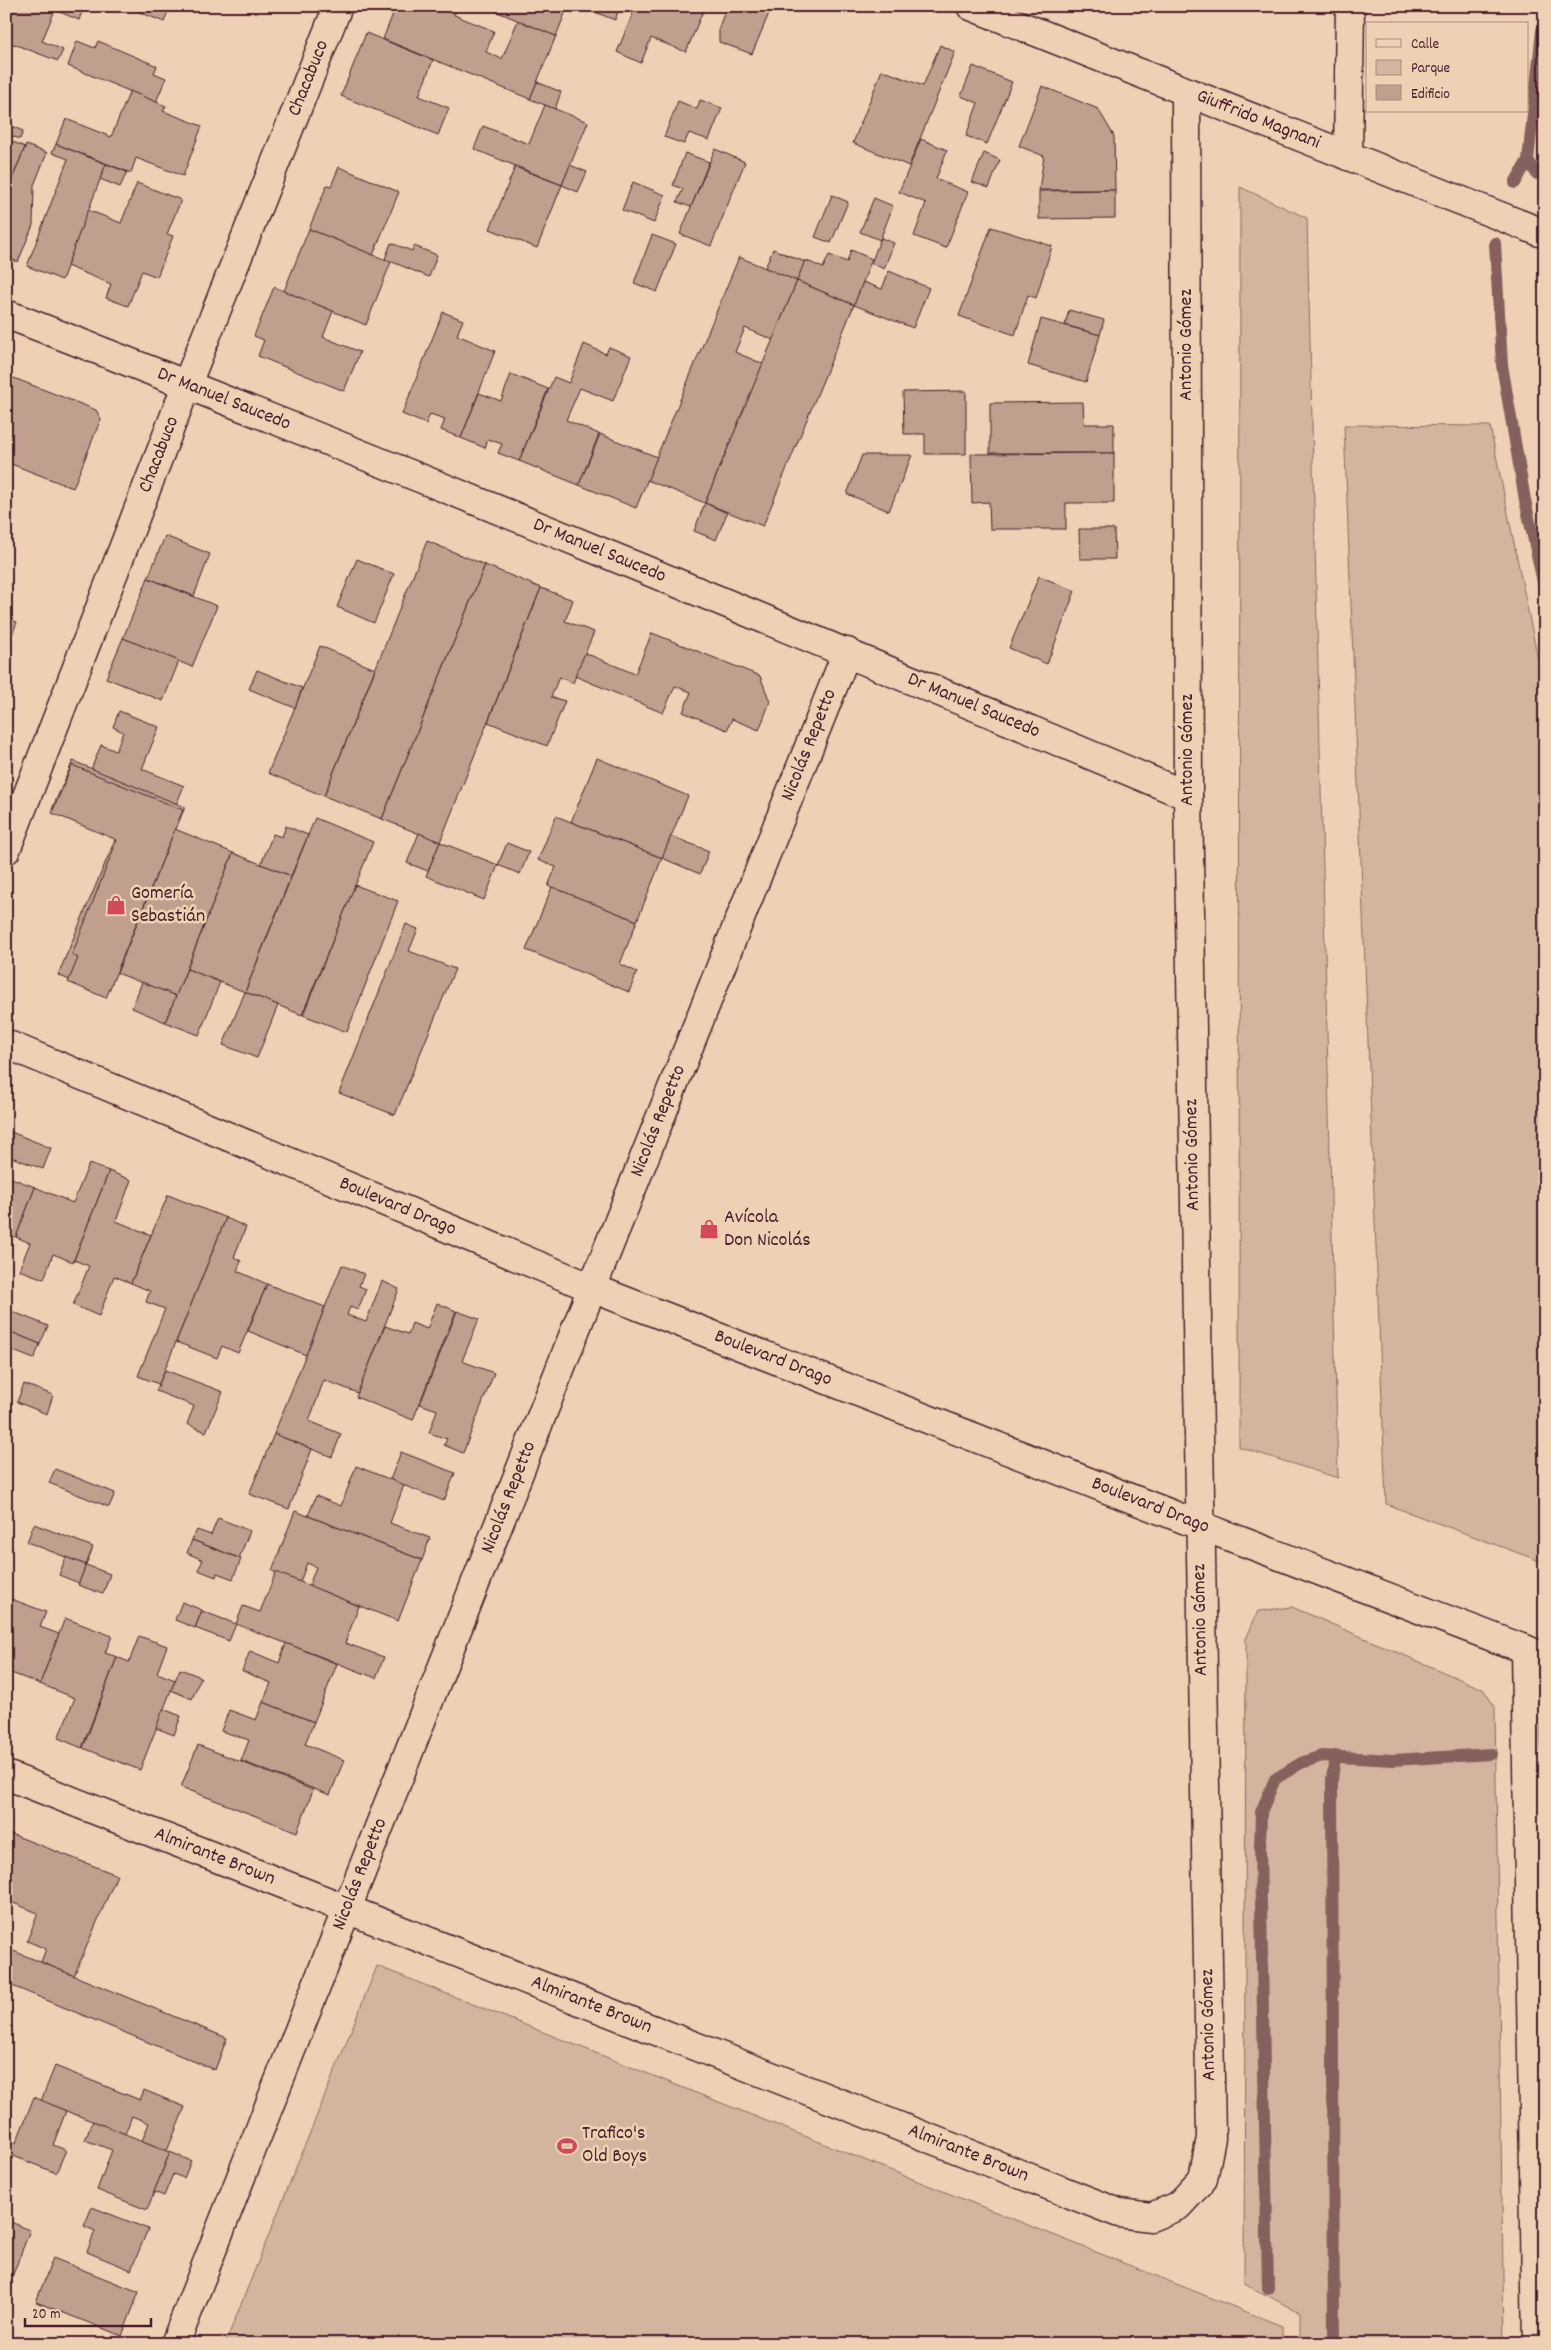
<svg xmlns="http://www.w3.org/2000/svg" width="1551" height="2350" font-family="Dekko,sans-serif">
  <rect width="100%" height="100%" fill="#eed1b4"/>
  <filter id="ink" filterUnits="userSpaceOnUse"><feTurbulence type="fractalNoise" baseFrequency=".02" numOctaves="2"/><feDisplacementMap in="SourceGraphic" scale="10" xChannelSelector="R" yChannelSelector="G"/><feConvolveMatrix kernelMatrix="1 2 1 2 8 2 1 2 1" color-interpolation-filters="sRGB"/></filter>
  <g filter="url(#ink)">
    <!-- green -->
    <g fill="#d3b49e" stroke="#8e6a64">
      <polygon points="1240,187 1307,218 1338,1478 1239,1447"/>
      <polygon points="1344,425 1490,426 1545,694 1545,1563 1386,1504"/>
      <polygon points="1292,1607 1483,1689 1495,1707 1504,2344 1300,2344 1300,2312 1244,2284 1246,1639 1258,1611"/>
      <polygon points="377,1966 1282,2326 1282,2344 225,2344"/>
    </g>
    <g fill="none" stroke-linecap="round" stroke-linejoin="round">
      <!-- stream -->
      <g stroke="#85605d" stroke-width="12">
        <polyline points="1528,160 1537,174"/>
        <polyline points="1515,183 1528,160 1542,31 1545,25"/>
        <polyline points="1495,243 1502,365 1525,500 1545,591"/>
        <polyline points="1268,2288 1260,1849 1261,1812 1275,1779 1301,1763 1322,1756 1393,1760 1491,1754"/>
        <polyline points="1334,2344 1332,1779 1335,1756"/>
      </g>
    </g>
    <!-- building -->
    <g fill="#c09f8e" stroke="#4a1f2b">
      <polygon points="9,6 84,6 79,20 55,10 42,41 63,50 58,61 6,41 6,14"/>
      <polygon points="125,6 170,6 164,22"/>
      <polygon points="396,6 458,6 454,15 494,31 486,52 502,59 518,20 556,36 530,99 383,39"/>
      <polygon points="483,6 568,6 556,36"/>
      <polygon points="592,6 620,6 615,20 590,10"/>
      <polygon points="636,6 705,6 686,52 651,38 641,63 617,52"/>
      <polygon points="727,6 772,6 752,54 719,42 719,27"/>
      <polygon points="366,33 433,60 419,96 449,108 438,135 341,96"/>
      <polygon points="77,41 95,48 98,41 157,66 154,73 166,78 156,102 68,66"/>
      <polygon points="940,45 955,52 909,166 853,143 882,70 923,86"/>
      <polygon points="973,66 1012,82 987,144 966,136 978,103 961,96"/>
      <polygon points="537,82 561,92 555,109 530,99"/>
      <polygon points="1042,86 1098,109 1114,136 1115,190 1039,190 1044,156 1019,146"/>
      <polygon points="130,91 166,106 163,111 202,126 183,176 136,158 131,173 56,144 66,119 111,137"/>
      <polygon points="700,100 722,108 709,140 689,133 684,144 664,137 678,101 697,109"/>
      <polygon points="545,105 588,122 562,185 474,149 483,126 529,144"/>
      <polygon points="6,124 23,131 20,139 6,134"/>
      <polygon points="6,139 25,147 6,194"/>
      <polygon points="921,139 947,150 936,179 968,192 946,248 914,236 926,203 899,192"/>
      <polygon points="56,144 106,164 62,280 27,266 68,159 52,153"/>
      <polygon points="26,145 47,153 34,185 33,225 18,262 6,257 6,194"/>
      <polygon points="715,149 745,162 711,246 680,234"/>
      <polygon points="685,153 709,162 691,207 677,202 683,189 673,185"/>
      <polygon points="984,153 1000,160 989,188 972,182"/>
      <polygon points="106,164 127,172 120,187 100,179"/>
      <polygon points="570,165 587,172 578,192 562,185"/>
      <polygon points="339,167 399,192 373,255 309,229 327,185 331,186"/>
      <polygon points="515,167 562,185 537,248 490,229"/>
      <polygon points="633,182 665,195 654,223 622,210"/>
      <polygon points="137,183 181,200 167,234 173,236 157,277 142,271 128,306 106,298 111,284 67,266 88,210 121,223"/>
      <polygon points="1115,190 1115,218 1039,219 1039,191"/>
      <polygon points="832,195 848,202 831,243 815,237"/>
      <polygon points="874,198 893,206 880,240 860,232"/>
      <polygon points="991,227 1052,246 1036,298 1028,295 1015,335 959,316"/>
      <polygon points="309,229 391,262 366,325 284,291"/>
      <polygon points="652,235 676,244 657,292 634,283"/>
      <polygon points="881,238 894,243 884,269 871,263"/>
      <polygon points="391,243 412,251 414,246 437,255 429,277 385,259"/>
      <polygon points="773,249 805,262 797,281 765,268"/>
      <polygon points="851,250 872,259 854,305 797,281 805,260 823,268 829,255 847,262"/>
      <polygon points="739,257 797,281 773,340 745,328 735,352 763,364 705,503 647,480"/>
      <polygon points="889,271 929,288 913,328 854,305 863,282 882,289"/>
      <polygon points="797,281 854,305 763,526 705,503"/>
      <polygon points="274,287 333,311 323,337 360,352 344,391 258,356 264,340 254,336"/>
      <polygon points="1069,310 1104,320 1100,335 1065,325"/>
      <polygon points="443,312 463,320 457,335 495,351 461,438 441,430 445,419 430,414 426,424 402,414"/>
      <polygon points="1041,319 1100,335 1086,382 1028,365"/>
      <polygon points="584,344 606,354 609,347 631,356 613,401 580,388 566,420 599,434 579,485 519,461 554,377 569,383"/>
      <polygon points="511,374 548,389 519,461 498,453 502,444 488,439 485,448 461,438 479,393 501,401"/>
      <polygon points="6,375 96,410 101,419 73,488 6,462"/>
      <polygon points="966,391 966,454 925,454 925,434 904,434 903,392"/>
      <polygon points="1083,402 1084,424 1114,424 1114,453 990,453 990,403"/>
      <polygon points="600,434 657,457 636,508 579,485"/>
      <polygon points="1114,453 1114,503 1066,503 1066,529 990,529 989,502 972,503 971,454"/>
      <polygon points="862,455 912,455 889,511 847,494"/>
      <polygon points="705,503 727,513 716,540 694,531"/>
      <polygon points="1079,529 1114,529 1115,559 1080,559"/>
      <polygon points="165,536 210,554 194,596 148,578"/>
      <polygon points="427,541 485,565 382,819 324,796"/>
      <polygon points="357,559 394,574 374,623 337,607"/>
      <polygon points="485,565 541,588 440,842 382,819"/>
      <polygon points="1039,576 1075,591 1047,664 1009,648"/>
      <polygon points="148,578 217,606 192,667 123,638"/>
      <polygon points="541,588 573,600 565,621 594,632 573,683 559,677 551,697 565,701 547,746 488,722"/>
      <polygon points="6,618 17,622 6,650"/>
      <polygon points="652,633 760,676 770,702 759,730 732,719 727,730 683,712 691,692 675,686 663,713 575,676 585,653 635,674"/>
      <polygon points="123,638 179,661 163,701 106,678"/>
      <polygon points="320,646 375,669 324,796 268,773"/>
      <polygon points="257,670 302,688 295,708 249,689"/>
      <polygon points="119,711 159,727 142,769 184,786 175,807 90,772 101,745 116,751 123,732 113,727"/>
      <polygon points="597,758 688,796 662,858 571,822"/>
      <polygon points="73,761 185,807 106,996 58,975 117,835 52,809"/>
      <polygon points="72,765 183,810 106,998 68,982 78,958 72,955 117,840 52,813"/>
      <polygon points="556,816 662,858 637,921 548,886 556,867 538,860"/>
      <polygon points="315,818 373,842 302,1015 245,992"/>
      <polygon points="286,826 308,835 291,876 261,864 273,834 282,837"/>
      <polygon points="175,829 233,853 176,996 117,973"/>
      <polygon points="419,833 440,842 428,871 407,863"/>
      <polygon points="671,836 709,851 700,874 662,858"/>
      <polygon points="440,842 498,865 484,900 426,876"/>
      <polygon points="507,843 529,852 520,874 498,865"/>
      <polygon points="233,853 291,876 245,992 187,969"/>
      <polygon points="355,885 398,901 347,1032 303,1015"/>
      <polygon points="552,887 637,921 620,964 637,972 629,992 526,950"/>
      <polygon points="406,924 418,929 409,951 455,969 395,1115 339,1093"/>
      <polygon points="187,969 220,982 199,1035 165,1022"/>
      <polygon points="142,982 176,996 165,1022 132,1008"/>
      <polygon points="245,992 278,1005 257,1058 223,1045"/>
      <polygon points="6,1130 51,1148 43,1169 6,1155"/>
      <polygon points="89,1164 109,1171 73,1262 53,1254 44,1279 19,1270 30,1243 16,1237 35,1187 73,1203"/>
      <polygon points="109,1171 131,1180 116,1221 151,1235 131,1283 114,1276 99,1316 73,1305 89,1266 74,1260"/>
      <polygon points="6,1176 35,1187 16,1237 6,1233"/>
      <polygon points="168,1195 226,1218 159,1384 138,1376 165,1309 146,1302 150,1291 131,1283"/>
      <polygon points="226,1218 246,1227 234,1257 241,1261 237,1271 267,1284 238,1353 222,1346 217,1358 176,1342"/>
      <polygon points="342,1265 364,1274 359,1286 366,1289 358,1310 350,1307 347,1315 366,1322 382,1281 399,1289 358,1393 324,1380 309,1421 341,1434 332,1457 274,1434"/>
      <polygon points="267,1284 325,1307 306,1355 248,1331"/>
      <polygon points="437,1303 456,1311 413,1420 356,1397 385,1326 408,1334 412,1323 427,1329"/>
      <polygon points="6,1309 48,1326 40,1344 6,1330"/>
      <polygon points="457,1311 479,1319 462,1361 494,1373 463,1453 444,1445 447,1439 429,1433 437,1410 420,1404"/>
      <polygon points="11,1332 40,1344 34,1359 6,1348"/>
      <polygon points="165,1370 223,1392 206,1432 187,1424 194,1406 156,1391"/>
      <polygon points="24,1384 53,1395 47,1414 17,1402"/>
      <polygon points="274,1434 312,1449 289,1509 249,1494"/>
      <polygon points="401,1452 455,1473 444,1501 390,1480"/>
      <polygon points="356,1466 404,1485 390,1523 430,1538 422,1560 308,1516 316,1496 341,1506"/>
      <polygon points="55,1469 115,1493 109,1507 49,1483"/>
      <polygon points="295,1511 422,1560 398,1621 309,1586 316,1567 307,1563 300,1582 272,1571"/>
      <polygon points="218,1518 250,1531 239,1558 192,1540 197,1530 211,1535"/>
      <polygon points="34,1524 93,1547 86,1565 27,1542"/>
      <polygon points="192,1540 241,1559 233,1579 217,1573 216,1577 198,1570 203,1560 187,1553"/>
      <polygon points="66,1557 86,1565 79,1583 59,1575"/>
      <polygon points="86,1565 110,1574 103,1594 78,1585"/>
      <polygon points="276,1572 359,1606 345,1643 384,1657 376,1678 236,1624 243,1606 260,1612"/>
      <polygon points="6,1597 46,1612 40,1627 59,1634 40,1684 6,1671"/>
      <polygon points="182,1602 202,1610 195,1628 175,1620"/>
      <polygon points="202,1611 236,1624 229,1641 195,1628"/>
      <polygon points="65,1618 112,1636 105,1653 117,1657 82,1748 58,1738 75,1698 40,1684"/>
      <polygon points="139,1636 167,1646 157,1673 175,1680 140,1770 83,1748 117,1657 129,1662"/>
      <polygon points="286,1643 337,1664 314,1722 263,1702 271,1683 242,1671 250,1651 279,1663"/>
      <polygon points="180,1669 201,1677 192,1699 171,1690"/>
      <polygon points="263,1702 314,1722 305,1744 344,1760 330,1795 241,1761 249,1740 221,1731 229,1710 256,1720"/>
      <polygon points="163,1709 181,1716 174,1735 156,1728"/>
      <polygon points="198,1745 313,1790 297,1832 181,1787"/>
      <polygon points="6,1832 117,1875 74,1976 41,1962 46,1949 27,1941 38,1913 6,1900"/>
      <polygon points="6,1948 227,2038 215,2070 10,1985 6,1994"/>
      <polygon points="55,2066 140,2100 144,2090 185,2107 167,2151 142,2141 149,2123 132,2116 125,2134 41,2101"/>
      <polygon points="34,2097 66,2111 53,2145 66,2150 56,2173 6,2153 6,2140 16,2143"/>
      <polygon points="93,2121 170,2152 147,2210 97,2190 112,2150 85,2140"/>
      <polygon points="170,2152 191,2161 184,2178 173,2174 164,2196 154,2192"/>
      <polygon points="92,2207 148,2229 131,2270 87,2252 95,2231 84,2226"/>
      <polygon points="6,2220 30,2230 7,2290 6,2290"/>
      <polygon points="53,2258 139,2292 122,2336 36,2302"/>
    </g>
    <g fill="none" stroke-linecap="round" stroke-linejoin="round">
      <defs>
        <g id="minor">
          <path id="s1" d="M971,6l574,228"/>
          <polyline points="1348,156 1350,6"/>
          <path id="s2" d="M6,314c397,154 790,317 1182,482"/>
          <path id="s3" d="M6,850l181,-466 151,-378"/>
          <polyline points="1525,1649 1537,2344"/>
          <path id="s4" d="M6,1775l1113,438 32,4 27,-11 25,-27 8,-41 -23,-1342 -2,-703"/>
          <path id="s5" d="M175,2344l417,-1056 255,-636"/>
        </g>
        <g id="secondary">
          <path id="s6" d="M6,1044l586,244 607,237 346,132"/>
        </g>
      </defs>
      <!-- minor casing -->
      <use href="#minor" stroke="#4a1f2b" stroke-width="31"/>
      <!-- secondary casing -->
      <use href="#secondary" stroke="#4a1f2b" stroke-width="31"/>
      <!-- minor -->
      <use href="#minor" stroke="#eed1b4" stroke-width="28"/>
      <!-- secondary -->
      <use href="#secondary" stroke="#eed1b4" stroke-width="28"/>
    </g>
  </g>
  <!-- icons -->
  <defs>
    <symbol id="shop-bare" viewBox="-9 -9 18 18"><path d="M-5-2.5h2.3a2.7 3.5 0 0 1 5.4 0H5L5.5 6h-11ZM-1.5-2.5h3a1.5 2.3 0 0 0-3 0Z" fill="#d1495b" stroke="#eed1b4" stroke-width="2.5" paint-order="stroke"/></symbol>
    <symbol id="stadium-bare" viewBox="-9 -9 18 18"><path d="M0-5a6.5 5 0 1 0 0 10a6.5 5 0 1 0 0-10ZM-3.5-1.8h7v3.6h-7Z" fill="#d1495b" stroke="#eed1b4" stroke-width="2.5" paint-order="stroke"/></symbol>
  </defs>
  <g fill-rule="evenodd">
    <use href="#shop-bare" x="102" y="891" width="28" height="28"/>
    <use href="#shop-bare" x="695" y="1215" width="28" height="28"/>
    <use href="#stadium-bare" x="553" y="2132" width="28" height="28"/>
  </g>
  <g text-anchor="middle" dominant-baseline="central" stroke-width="5" stroke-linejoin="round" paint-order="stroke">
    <!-- street labels -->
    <g font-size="20" fill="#4a1f2b" stroke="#eed1b4">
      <text stroke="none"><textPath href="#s3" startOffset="829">Chacabuco</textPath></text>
      <text stroke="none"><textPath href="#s1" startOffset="309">Giuffrido Magnani</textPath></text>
      <text transform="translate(1187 345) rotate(-90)">Antonio Gómez</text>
      <text stroke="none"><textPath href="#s2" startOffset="234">Dr Manuel Saucedo</textPath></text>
      <text stroke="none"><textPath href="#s3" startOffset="424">Chacabuco</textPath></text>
      <text stroke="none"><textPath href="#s2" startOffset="639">Dr Manuel Saucedo</textPath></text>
      <text stroke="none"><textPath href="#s2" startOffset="1044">Dr Manuel Saucedo</textPath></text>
      <text stroke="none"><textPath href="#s5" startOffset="1720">Nicolás Repetto</textPath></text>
      <text transform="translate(1188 750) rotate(-90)">Antonio Gómez</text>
      <text stroke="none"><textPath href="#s5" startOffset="1315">Nicolás Repetto</textPath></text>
      <text transform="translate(1193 1155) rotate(-91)">Antonio Gómez</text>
      <text stroke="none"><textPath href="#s6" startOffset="424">Boulevard Drago</textPath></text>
      <text stroke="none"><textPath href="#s6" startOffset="829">Boulevard Drago</textPath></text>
      <text stroke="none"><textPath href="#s5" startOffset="910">Nicolás Repetto</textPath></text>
      <text stroke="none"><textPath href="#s6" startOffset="1234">Boulevard Drago</textPath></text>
      <text transform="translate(1201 1620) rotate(-91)">Antonio Gómez</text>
      <text stroke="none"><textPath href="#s4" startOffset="224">Almirante Brown</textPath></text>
      <text stroke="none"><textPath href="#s5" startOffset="505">Nicolás Repetto</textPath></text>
      <text stroke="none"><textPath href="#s4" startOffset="629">Almirante Brown</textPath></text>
      <text transform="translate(1209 2025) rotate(-91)">Antonio Gómez</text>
      <text stroke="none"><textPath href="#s4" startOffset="1034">Almirante Brown</textPath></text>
    </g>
    <!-- poi labels -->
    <g font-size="20" fill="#4a1f2b" stroke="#eed1b4" text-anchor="start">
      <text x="131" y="894">Gomería<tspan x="131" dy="23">Sebastián</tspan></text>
      <text x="724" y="1218">Avícola<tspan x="724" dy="23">Don Nicolás</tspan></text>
      <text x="582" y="2134">Trafico's<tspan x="582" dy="23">Old Boys</tspan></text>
    </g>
  </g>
  <!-- margin -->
  <rect width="1551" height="2350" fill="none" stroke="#eed1b4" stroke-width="25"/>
  <rect x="12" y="12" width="1526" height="2325" fill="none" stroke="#4a1f2b" stroke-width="2" filter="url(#ink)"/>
  <!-- legend -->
  <rect x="1366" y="22" width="162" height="90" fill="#eed1b4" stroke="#ac8a7d"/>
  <rect x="1376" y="39" width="25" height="8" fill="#eed1b4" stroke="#ac8a7d"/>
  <text x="1411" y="48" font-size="15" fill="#4a1f2b">Calle</text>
  <rect x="1376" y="60" width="25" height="15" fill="#d3b49e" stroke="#ac8a7d"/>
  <text x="1411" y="72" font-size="15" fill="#4a1f2b">Parque</text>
  <rect x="1376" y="85" width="25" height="15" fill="#c09f8e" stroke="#ac8a7d"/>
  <text x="1411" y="98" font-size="15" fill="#4a1f2b">Edificio</text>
  <!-- scale -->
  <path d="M25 2318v8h126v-8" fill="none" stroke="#4a1f2b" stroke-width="2.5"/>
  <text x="32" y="2318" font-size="15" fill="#4a1f2b" stroke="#eed1b4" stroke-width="4" paint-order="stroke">20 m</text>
</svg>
